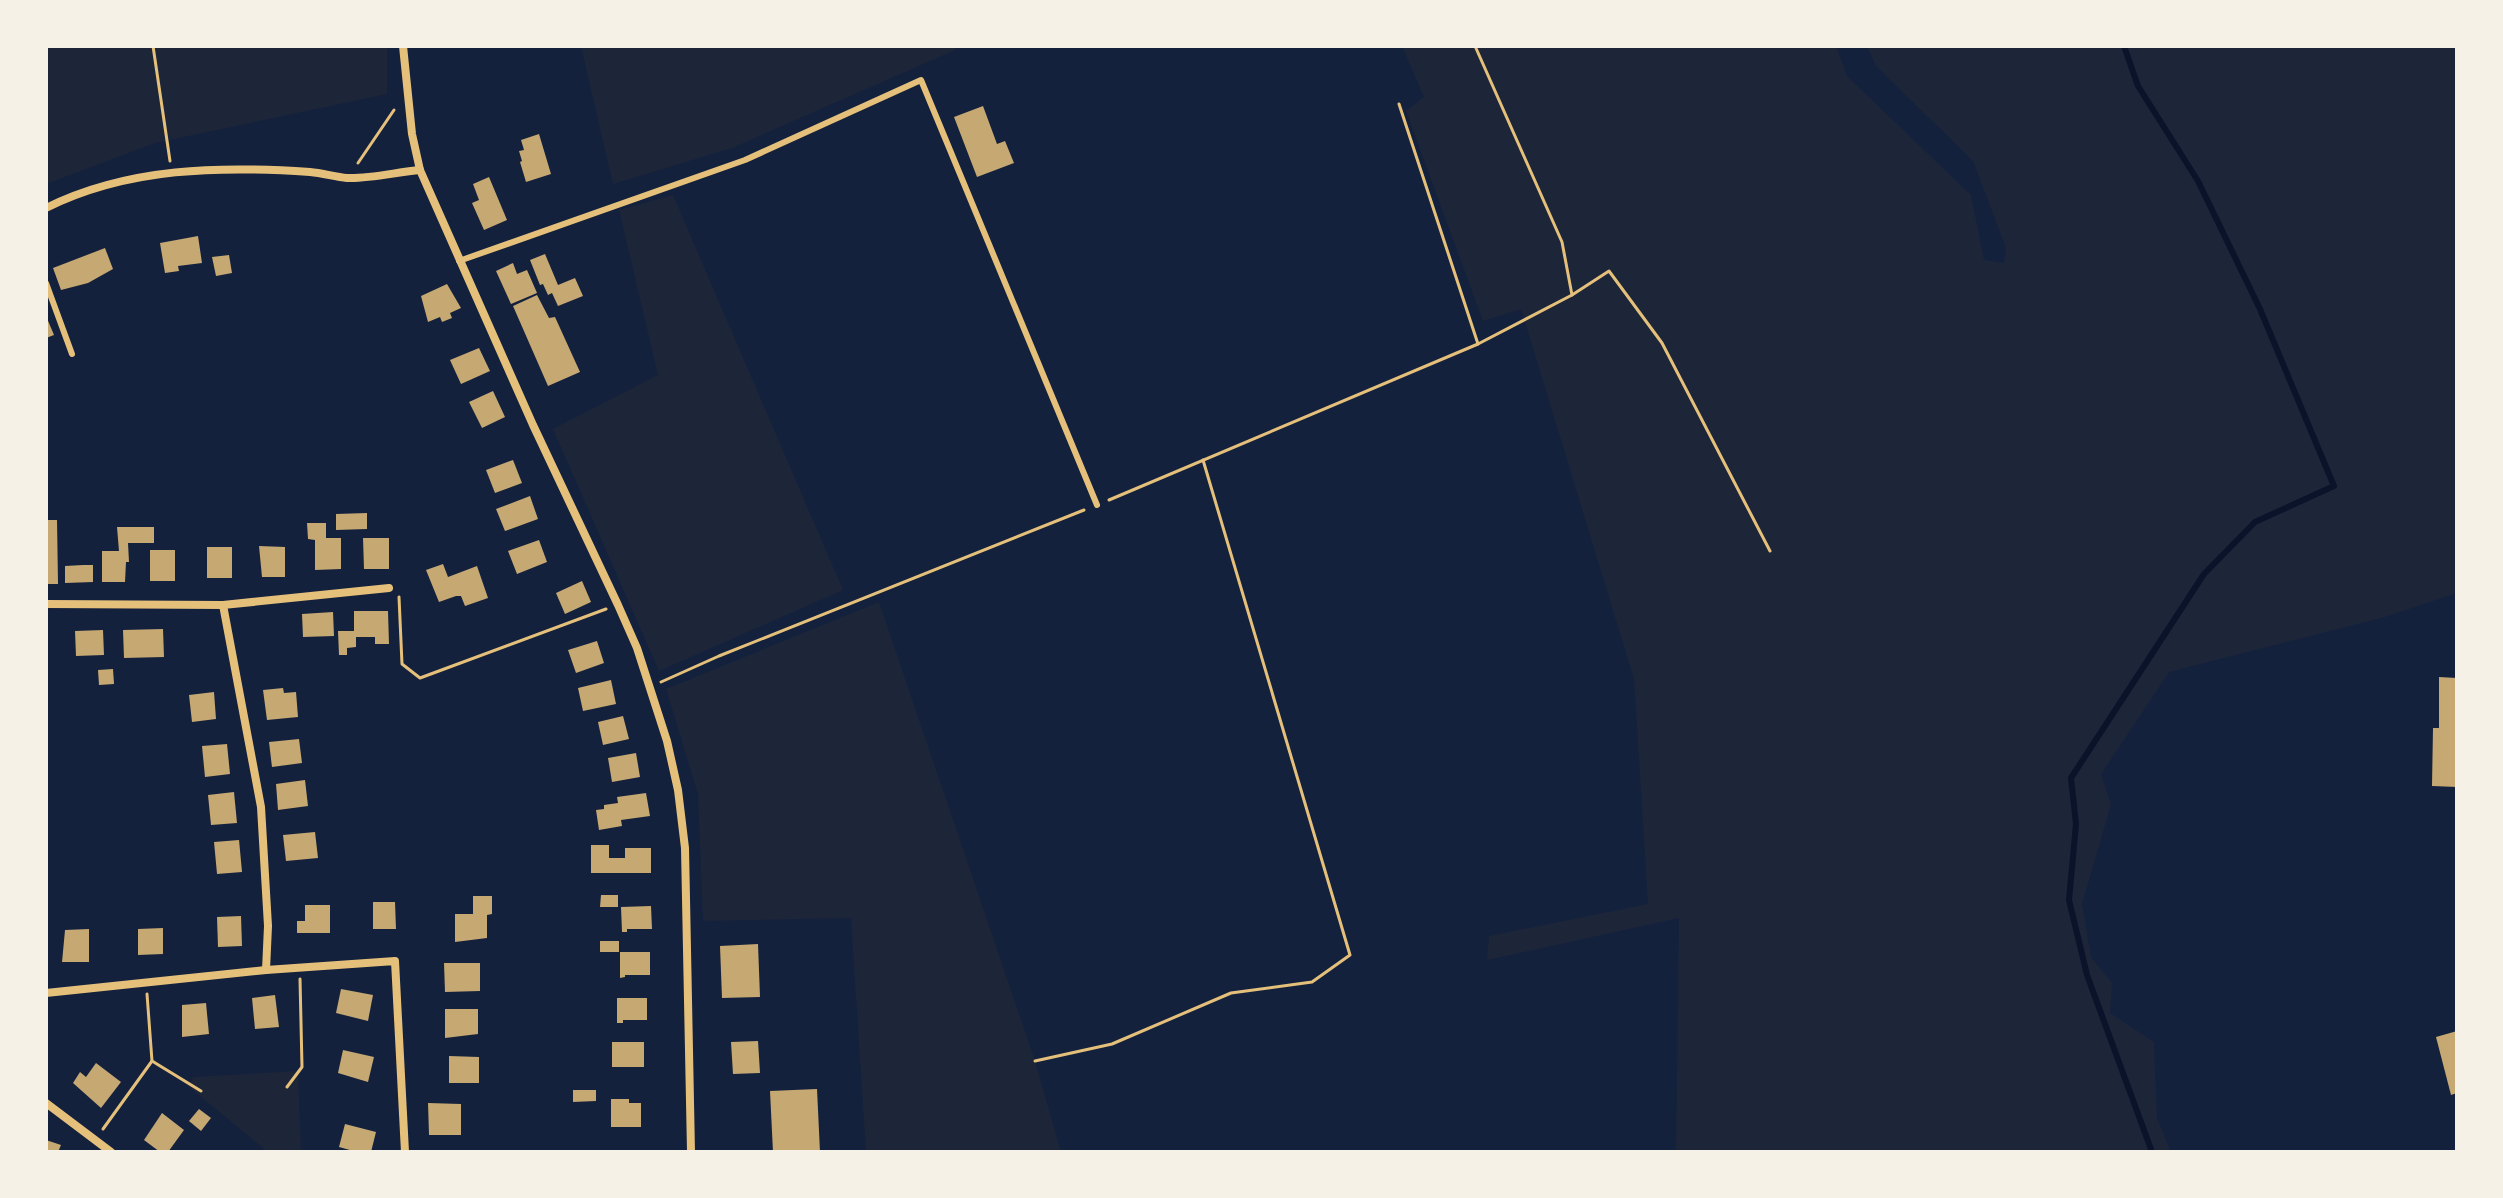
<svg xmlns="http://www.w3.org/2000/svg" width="2503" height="1198" font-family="'Fira Sans',sans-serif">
  <rect width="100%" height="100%" fill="#14213d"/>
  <!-- green -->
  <g fill="#1d2539">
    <polygon points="46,46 387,46 387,94 155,143 46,184"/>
    <polygon points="581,46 954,46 955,50 732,148 613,184"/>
    <polygon points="1402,46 1836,46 1847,76 1971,195 1984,260 2004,263 2006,248 1973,161 1876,66 1867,46 2453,46 2457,53 2457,593 2385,617 2169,672 2101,774 2111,805 2082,904 2091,957 2112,983 2110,1013 2154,1042 2157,1118 2171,1152 1676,1152 1679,918 1487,960 1489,936 1648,904 1634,679 1521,309 1483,321 1406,111 1424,97"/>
    <polygon points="673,195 843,590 659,671 553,429 658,375 619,210"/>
    <polygon points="879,602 1035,1061 1061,1152 866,1152 851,918 703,921 698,794 666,689"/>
    <polygon points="298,1071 301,1152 268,1152 189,1087 193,1077"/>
  </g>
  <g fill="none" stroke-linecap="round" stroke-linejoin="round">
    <!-- stream -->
    <polyline stroke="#0b132b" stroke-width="6" points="2124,46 2138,86 2198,181 2260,309 2334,486 2255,522 2204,574 2071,778 2076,824 2069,900 2087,975 2152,1152"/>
  </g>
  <!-- building -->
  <g fill="#c6a872">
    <polygon points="983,106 997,144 1005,141 1014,163 977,177 954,117"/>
    <polygon points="539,134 551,174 526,182 520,162 522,161 519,151 524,150 521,140"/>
    <polygon points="489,177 507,220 484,230 472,203 479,200 473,184"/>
    <polygon points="198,236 202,263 178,266 179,271 165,273 160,243"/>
    <polygon points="105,248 113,269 88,283 61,290 53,268"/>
    <polygon points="545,254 558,285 575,278 583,296 558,306 552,293 548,295 543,284 540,285 530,260"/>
    <polygon points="229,255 232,273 216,276 212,257"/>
    <polygon points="513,263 517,274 527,270 537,293 511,304 496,271"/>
    <polygon points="447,284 461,308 450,313 452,318 442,322 440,317 428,322 421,296"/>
    <polygon points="537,295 549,318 555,317 580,372 548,386 513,306"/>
    <polygon points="46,316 54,335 46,338"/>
    <polygon points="479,348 490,371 461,384 450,360"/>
    <polygon points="493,391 505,417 482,428 469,402"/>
    <polygon points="513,460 522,483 495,493 486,470"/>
    <polygon points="530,496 538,519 505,531 496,509"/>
    <polygon points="367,513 367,529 336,530 336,514"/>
    <polygon points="46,520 57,520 58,584 46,584"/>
    <polygon points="307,523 326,523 326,538 341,538 341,569 315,570 315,540 308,539"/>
    <polygon points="117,527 154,527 154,543 128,543 129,562 126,562 125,582 102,582 102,551 119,551"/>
    <polygon points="363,538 389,538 389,569 364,569"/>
    <polygon points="539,540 547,562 517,574 508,551"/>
    <polygon points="259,546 285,547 285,577 262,577"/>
    <rect x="207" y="547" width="25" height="31"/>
    <rect x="150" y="550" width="25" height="31"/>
    <polygon points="443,564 448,577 477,566 488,598 465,606 461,596 456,596 439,602 426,570"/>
    <polygon points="83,565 93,565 93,582 65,583 65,566"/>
    <polygon points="582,581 591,602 565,614 556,593"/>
    <polygon points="354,611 388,611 389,644 375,644 375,637 356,637 356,647 347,648 347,655 339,655 338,631 354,631"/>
    <polygon points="333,612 334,636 303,637 302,614"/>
    <polygon points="163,629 164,657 124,658 123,630"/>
    <polygon points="103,630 104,655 76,656 75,631"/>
    <polygon points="597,641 604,663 576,673 568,650"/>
    <polygon points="113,669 114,684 99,685 98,670"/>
    <polygon points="2439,677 2457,678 2457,787 2432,786 2433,728 2439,728"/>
    <polygon points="611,680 616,704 583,711 578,688"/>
    <polygon points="283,688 284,693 296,692 298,717 267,720 263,690"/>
    <polygon points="214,692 216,719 192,722 189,695"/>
    <polygon points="623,716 629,739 603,745 598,722"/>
    <polygon points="299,739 302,763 272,767 269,742"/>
    <polygon points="227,744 230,774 205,777 202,746"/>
    <polygon points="636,753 640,777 612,782 608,758"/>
    <polygon points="305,780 308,806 278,810 276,784"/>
    <polygon points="234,792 237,823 211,825 208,795"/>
    <polygon points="646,793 650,816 621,820 622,826 599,830 596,810 604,809 604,805 618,803 617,797"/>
    <polygon points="315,832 318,858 286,861 283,835"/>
    <polygon points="239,840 242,872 217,874 214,842"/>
    <polygon points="591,845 609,845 609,858 625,858 625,848 651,848 651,873 591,873"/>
    <polygon points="601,895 618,895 618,907 600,907"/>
    <polygon points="473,896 492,896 492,914 487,915 487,938 455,942 455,914 473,914"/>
    <polygon points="373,902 395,902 396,929 373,929"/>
    <polygon points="305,905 330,905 330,933 297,933 297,921 305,921"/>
    <polygon points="651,906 652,929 627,929 627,932 622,932 621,907"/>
    <polygon points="241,916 242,946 218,947 217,917"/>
    <polygon points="163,928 163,954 138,955 138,929"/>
    <polygon points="89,929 89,962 62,962 65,930"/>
    <rect x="600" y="941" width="19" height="11"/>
    <polygon points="758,944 760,997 722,998 720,946"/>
    <polygon points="620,952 650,952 650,975 625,975 625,977 620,978"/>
    <polygon points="444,963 480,963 480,991 445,992"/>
    <polygon points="341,989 373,995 368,1021 336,1013"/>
    <polygon points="275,995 279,1027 255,1029 252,998"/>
    <polygon points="617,998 647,998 647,1020 623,1020 623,1023 617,1023"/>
    <polygon points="206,1003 209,1034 182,1037 182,1005"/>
    <polygon points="445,1009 478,1009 478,1034 445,1038"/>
    <polygon points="2457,1031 2457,1093 2451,1095 2436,1037"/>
    <polygon points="758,1041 760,1073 733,1074 731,1042"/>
    <rect x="612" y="1042" width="32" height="25"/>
    <polygon points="343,1050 374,1057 368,1082 338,1073"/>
    <polygon points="449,1056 479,1057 479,1083 449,1083"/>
    <polygon points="96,1063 121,1082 101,1108 73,1083 80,1072 86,1077"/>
    <polygon points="817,1089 820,1152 773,1152 770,1091"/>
    <polygon points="573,1090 596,1090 596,1101 573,1102"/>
    <polygon points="611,1099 629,1099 629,1103 641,1103 641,1127 611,1127"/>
    <polygon points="428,1103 461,1104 461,1135 429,1135"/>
    <polygon points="199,1109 211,1118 201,1131 189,1121"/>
    <polygon points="162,1113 184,1130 168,1152 160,1152 144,1140"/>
    <polygon points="345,1124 376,1132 371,1152 357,1152 339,1147"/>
    <polygon points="46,1140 61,1145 58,1152 46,1152"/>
  </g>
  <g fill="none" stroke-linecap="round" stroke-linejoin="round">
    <!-- path -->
    <g stroke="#e5c07b" stroke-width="3">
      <polyline points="153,46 170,161"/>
      <polyline points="1399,104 1478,344"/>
      <polyline points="358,163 394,110"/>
      <polyline points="1572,295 1609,271 1662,343 1770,551"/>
      <polyline points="1109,500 1478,344 1572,295 1562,242 1475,46"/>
      <polyline points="399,597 402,664 420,678 606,609"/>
      <polyline points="661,682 719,656 1084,510"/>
      <polyline points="147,994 152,1061 201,1091"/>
      <polyline points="1035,1061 1112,1044 1231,993 1312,982 1350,955 1203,460"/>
      <polyline points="287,1087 302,1067 300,979"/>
      <polyline points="103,1129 152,1061"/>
    </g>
    <!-- service -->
    <g stroke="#e5c07b" stroke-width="6">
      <polyline points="459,261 745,160 921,80 1097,505"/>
      <polyline points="46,283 72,354"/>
    </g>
    <!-- minor -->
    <g stroke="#e5c07b" stroke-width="8">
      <polyline points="403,46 412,134 420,170 533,425 618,605 637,648 667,741 678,790 685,848 691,1152"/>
      <path d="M46,208c82,-41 175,-42 264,-36 13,1 25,5 37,6 23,1 50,-6 73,-8"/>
      <polyline points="46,604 223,605 389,588"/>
      <polyline points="223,605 261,807 268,926 266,970"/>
      <polyline points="46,993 266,970 395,961 405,1152"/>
      <polyline points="46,1103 111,1152"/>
    </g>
  </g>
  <!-- border -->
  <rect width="2503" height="1198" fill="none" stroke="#f6f1e7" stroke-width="96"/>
</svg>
